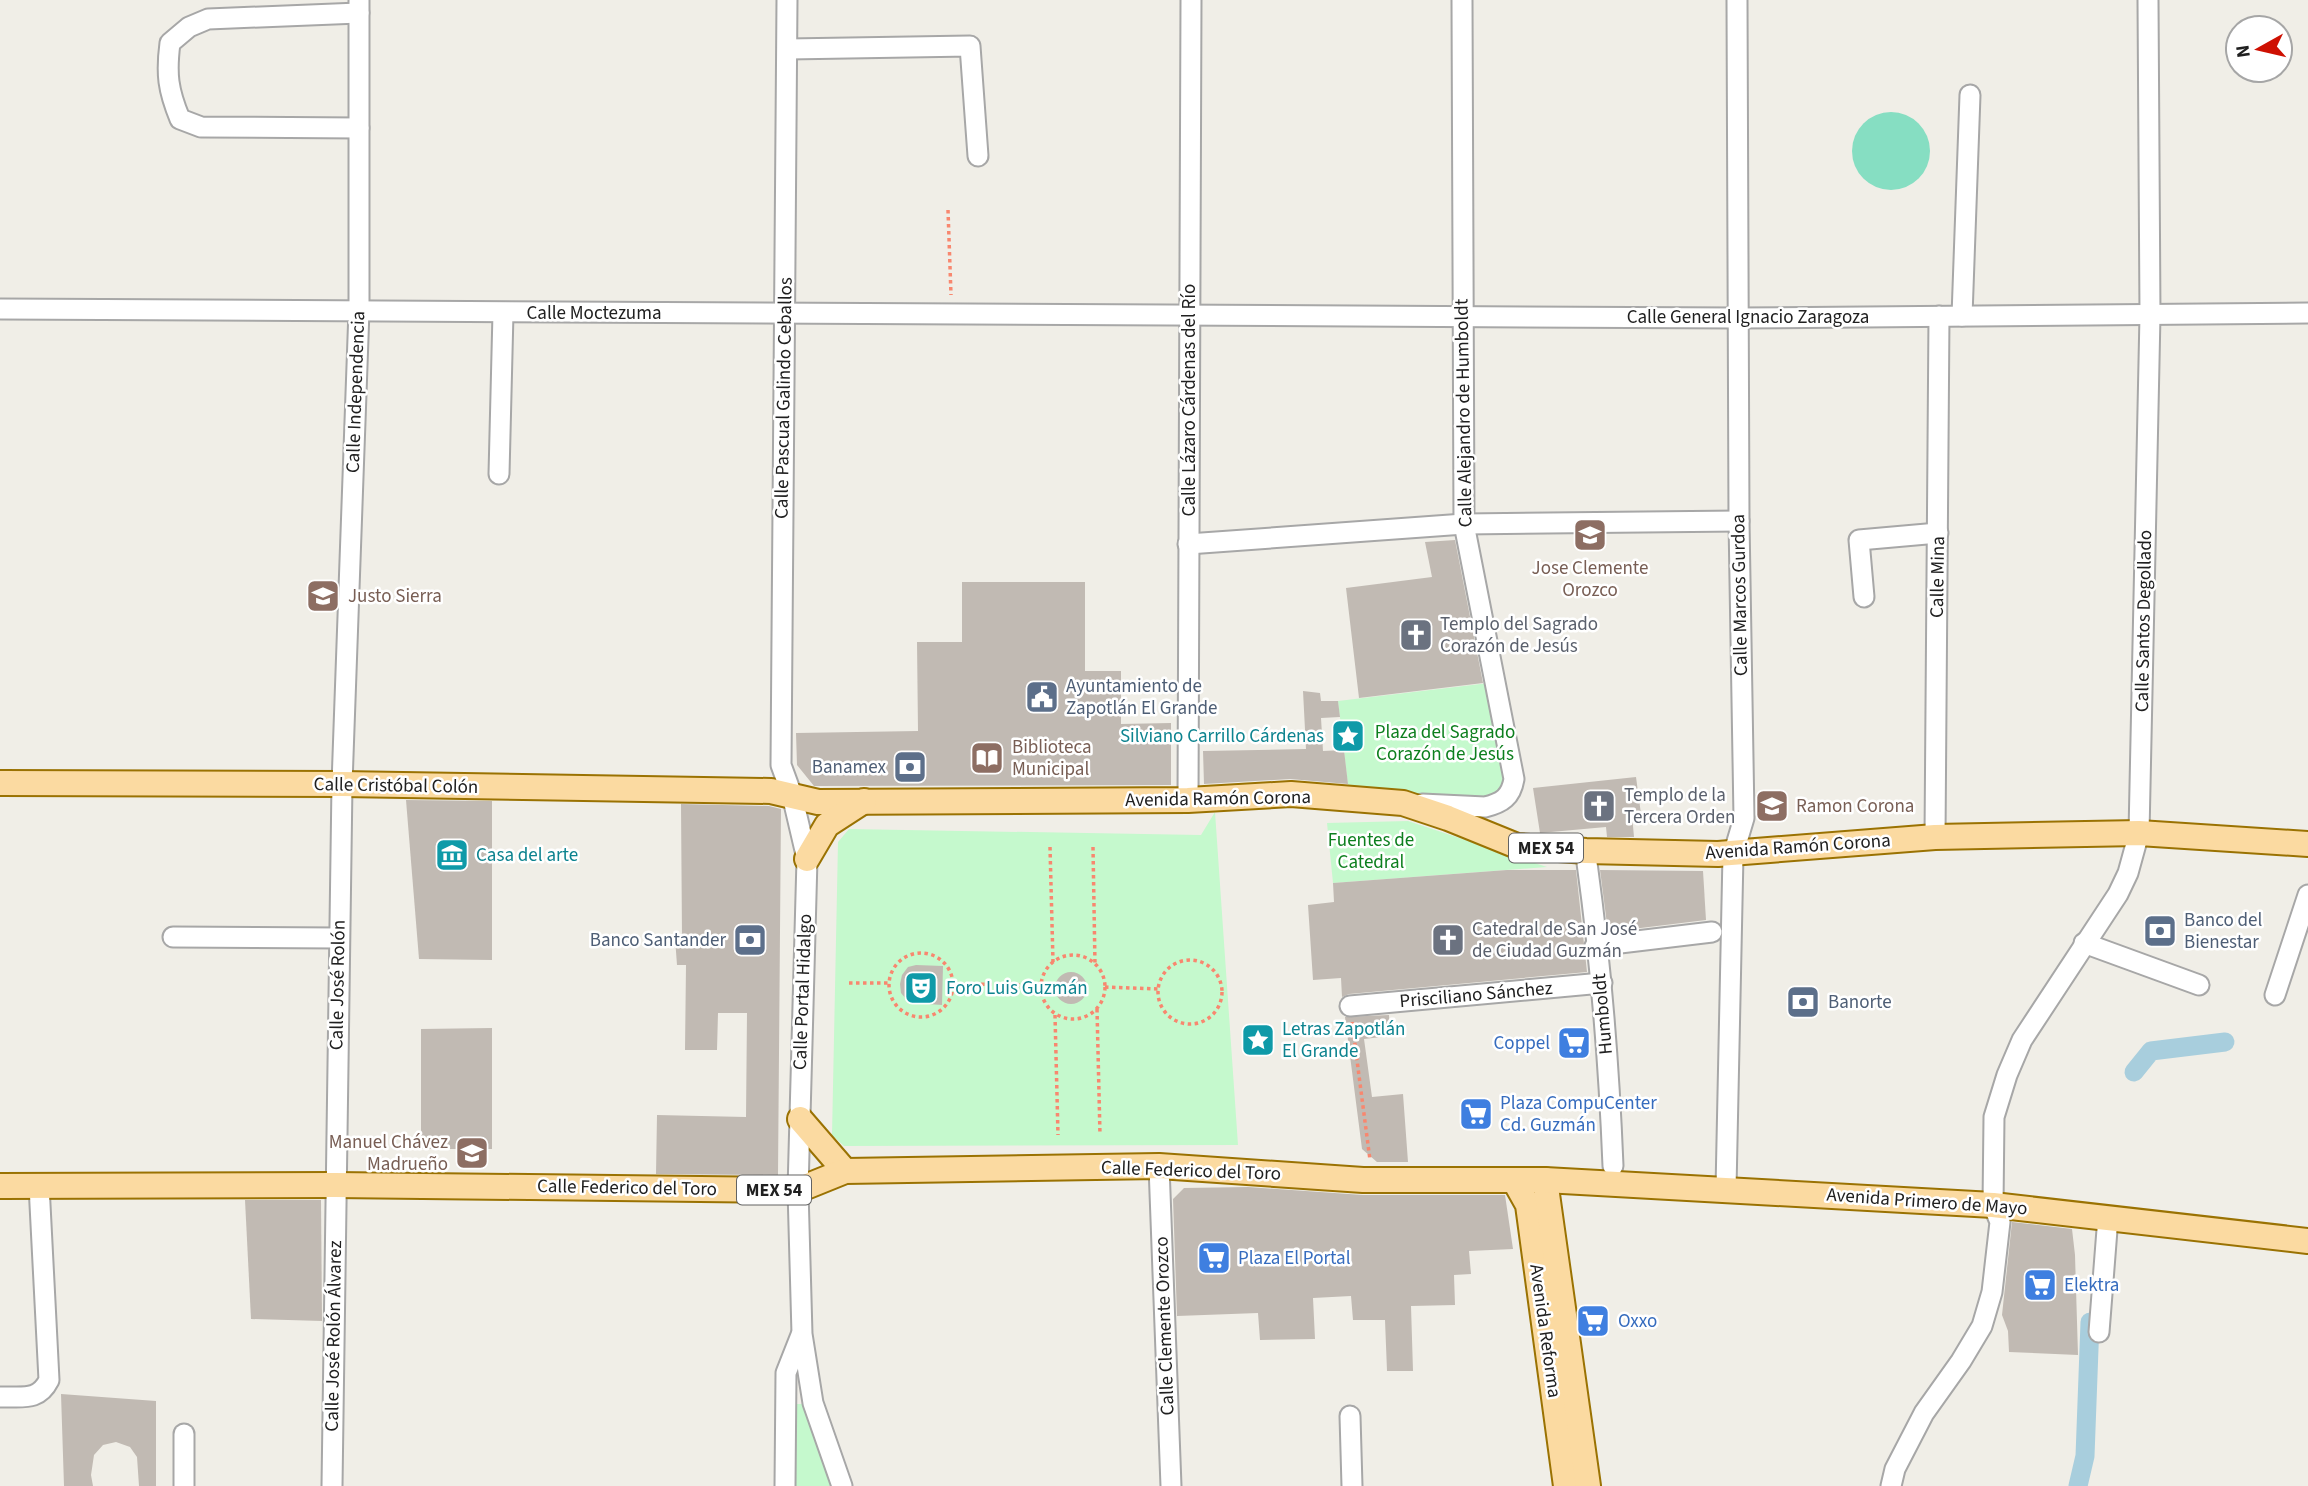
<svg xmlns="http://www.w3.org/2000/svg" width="2308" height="1486" font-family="'Source Sans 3',sans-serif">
  <rect width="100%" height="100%" fill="#f0eee7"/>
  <!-- park -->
  <g fill="#c5f9cd">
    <polygon points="1489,683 1506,777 1501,790 1482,798 1349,793 1338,701"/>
    <polygon points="1215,812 1238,1145 844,1146 832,1135 838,842 849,829 1201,835"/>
    <polygon points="1408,821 1547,867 1333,883 1327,823"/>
    <polygon points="793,1404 806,1404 832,1486 794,1486"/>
  </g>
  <!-- pitch -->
  <circle fill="#86dec2" cx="1891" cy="151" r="39"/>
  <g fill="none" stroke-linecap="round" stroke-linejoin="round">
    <!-- canal -->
    <g stroke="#a8cedd" stroke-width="19">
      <polyline points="2134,1072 2151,1051 2225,1042"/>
      <polyline points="2078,1486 2085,1456 2090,1322"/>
    </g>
  </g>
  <!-- building -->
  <g fill="#c1bab3">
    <polygon points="1455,540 1483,683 1359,698 1346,588 1432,577 1425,542"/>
    <polygon points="962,582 1085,582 1085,671 1121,671 1121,724 1171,723 1171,785 814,786 797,765 796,733 918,731 917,642 962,642"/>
    <polygon points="1303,691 1320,693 1321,701 1338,701 1340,717 1321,718 1323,751 1344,750 1348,784 1290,779 1204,784 1203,751 1306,749"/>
    <polygon points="1636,777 1641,814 1632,815 1634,837 1607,837 1606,827 1540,833 1533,788"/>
    <polygon points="406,800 492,801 492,960 419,959"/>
    <polygon points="681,804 769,806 781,809 778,1175 656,1174 657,1115 746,1117 747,1013 718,1013 717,1050 685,1050 686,965 677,965 675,938 682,938"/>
    <polygon points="1507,870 1576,870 1587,972 1349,994 1342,997 1341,978 1313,980 1308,905 1334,902 1333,883"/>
    <polygon points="1600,870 1703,871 1706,920 1608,932"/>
    <polygon points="916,965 943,966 942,1005 914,1003 907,1000 901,993 900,984 902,975 908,967"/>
    <circle cx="1071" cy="988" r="16"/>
    <polygon points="1389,1015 1390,1036 1364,1039 1372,1097 1403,1094 1408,1162 1377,1162 1362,1149 1345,1017"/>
    <polygon points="492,1028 492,1149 421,1149 421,1029"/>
    <polygon points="1248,1187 1363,1195 1505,1195 1513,1249 1469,1251 1471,1274 1454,1275 1455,1305 1411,1306 1413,1371 1387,1371 1385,1320 1353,1320 1351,1296 1313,1298 1315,1339 1260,1340 1258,1313 1177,1316 1173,1199 1184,1188"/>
    <polygon points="245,1200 321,1200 322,1321 251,1319"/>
    <polygon points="2012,1222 2072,1229 2075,1255 2078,1355 2009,1352 2008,1331 2002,1315"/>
    <polygon points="61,1394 156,1401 156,1486 139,1486 137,1457 130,1447 116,1442 103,1445 94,1455 91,1475 93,1486 64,1486"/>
  </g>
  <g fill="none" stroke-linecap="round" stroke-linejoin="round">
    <defs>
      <g id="minor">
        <polyline points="787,0 781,765 792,795 807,859 798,1190 802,1334 813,1403 842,1486"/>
        <path d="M359,13l-151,6 -19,8 -19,16c-4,31 -2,47 10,76l21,8 158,1"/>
        <polyline points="788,49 970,46 978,156"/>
        <polyline points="0,309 1738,318 2308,313"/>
        <polyline points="1962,316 1970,95"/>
        <polyline points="499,474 503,313"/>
        <polyline points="1188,544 1464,524 1739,521"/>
        <polyline points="1864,597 1859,540 1938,533"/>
        <polyline points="1188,800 1191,0"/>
        <path d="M1422,804l63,3c17,-4 26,-10 29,-28l-50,-255 -2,-524"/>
        <polyline points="1935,837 1939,316"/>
        <path d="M1587,863c14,101 22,202 26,303"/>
        <polyline points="173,937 339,938"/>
        <polyline points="2084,943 2199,985"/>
        <polyline points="1595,946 1712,932"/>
        <polyline points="2275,995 2308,895"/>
        <polyline points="1350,1006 1602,983"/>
        <polyline points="1159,1166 1171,1486"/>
        <polyline points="1726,1189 1733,855 1744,818 1739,521 1737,0"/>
        <polyline points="2099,1332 2108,1217"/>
        <path d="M0,1397c22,-1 38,5 49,-17l-10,-195"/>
        <polyline points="1350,1416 1352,1486"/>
        <polyline points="184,1434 184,1486"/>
        <polyline points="332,1486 342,784 359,310 359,0"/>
        <polyline points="785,1486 786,1373 801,1335"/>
        <polyline points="1891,1486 1895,1469 1924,1413 1961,1361 1982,1326 1992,1292 2000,1222 1993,1205 1994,1117 2007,1075 2022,1040 2118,894 2128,873 2139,833 2150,315 2148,0"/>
      </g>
      <g id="major">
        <polyline points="0,783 342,784 771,791 818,802 1188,800 1291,794 1403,803 1448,818 1517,846 1586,851 1718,854 1935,837 2139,833 2308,844"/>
        <polyline points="807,859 827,825 864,801"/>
        <polyline points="800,1119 845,1171"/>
        <polyline points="1514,1180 1528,1205 1566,1486"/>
        <polyline points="1545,1180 1588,1486"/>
        <polyline points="0,1186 335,1185 798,1190 845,1171 1159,1166 1363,1180 1545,1180 1993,1205 2308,1241"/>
      </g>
    </defs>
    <!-- minor casing -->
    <use href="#minor" stroke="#a7a7a7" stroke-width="23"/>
    <!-- major casing -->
    <use href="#major" stroke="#9a7202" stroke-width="28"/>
    <!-- path -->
    <g stroke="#f8876f" stroke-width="3.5" stroke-dasharray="3.5 3.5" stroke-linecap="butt">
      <polyline points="948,210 951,295"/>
      <polyline points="1050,847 1053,962"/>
      <polyline points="1093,847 1095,965"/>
      <circle cx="921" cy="985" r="32"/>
      <circle cx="1073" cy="987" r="32"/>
      <circle cx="1190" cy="992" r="32"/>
      <polyline points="849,983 889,983"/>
      <polyline points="953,984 1041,985"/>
      <polyline points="1105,987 1158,989"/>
      <polyline points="1097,1009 1100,1135"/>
      <polyline points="1055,1015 1058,1135"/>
      <polyline points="1352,1022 1370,1160"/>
    </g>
    <!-- minor -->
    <use href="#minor" stroke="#fff" stroke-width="19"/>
    <!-- major -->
    <use href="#major" stroke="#fbdaa1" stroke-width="24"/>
  </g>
  <!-- icons -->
  <defs>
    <symbol id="school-square" viewBox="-11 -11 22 22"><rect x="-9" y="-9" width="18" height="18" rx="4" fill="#8d6e63" stroke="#fff"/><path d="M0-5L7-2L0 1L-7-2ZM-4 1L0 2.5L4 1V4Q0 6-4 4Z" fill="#fff"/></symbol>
    <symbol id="church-square" viewBox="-11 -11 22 22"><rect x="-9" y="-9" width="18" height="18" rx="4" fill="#6b7280" stroke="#fff"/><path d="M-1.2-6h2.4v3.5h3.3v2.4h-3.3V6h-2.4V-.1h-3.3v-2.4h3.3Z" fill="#fff"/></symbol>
    <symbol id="civic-square" viewBox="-11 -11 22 22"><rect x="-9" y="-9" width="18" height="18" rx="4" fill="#5c6f8a" stroke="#fff"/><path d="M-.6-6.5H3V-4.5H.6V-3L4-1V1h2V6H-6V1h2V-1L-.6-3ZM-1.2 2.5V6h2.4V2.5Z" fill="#fff"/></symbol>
    <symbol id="sight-square" viewBox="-11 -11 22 22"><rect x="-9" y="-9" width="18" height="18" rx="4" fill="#0f9aa8" stroke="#fff"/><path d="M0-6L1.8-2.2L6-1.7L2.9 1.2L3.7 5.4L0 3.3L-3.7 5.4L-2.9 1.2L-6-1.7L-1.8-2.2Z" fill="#fff"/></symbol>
    <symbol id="library-square" viewBox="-11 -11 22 22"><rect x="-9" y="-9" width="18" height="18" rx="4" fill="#8d6e63" stroke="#fff"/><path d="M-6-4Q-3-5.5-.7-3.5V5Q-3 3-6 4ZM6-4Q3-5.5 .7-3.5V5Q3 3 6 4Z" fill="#fff"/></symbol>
    <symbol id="bank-square" viewBox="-11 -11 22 22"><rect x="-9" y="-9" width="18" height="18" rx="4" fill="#5c6f8a" stroke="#fff"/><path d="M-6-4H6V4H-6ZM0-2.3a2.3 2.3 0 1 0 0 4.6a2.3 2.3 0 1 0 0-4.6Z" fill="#fff"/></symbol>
    <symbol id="museum-square" viewBox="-11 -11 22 22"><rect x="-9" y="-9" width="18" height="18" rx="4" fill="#0f9aa8" stroke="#fff"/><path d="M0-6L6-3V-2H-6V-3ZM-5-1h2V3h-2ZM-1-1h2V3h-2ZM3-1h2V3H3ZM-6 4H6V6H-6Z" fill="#fff"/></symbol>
    <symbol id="theatre-square" viewBox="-11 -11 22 22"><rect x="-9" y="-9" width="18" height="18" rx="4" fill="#0f9aa8" stroke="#fff"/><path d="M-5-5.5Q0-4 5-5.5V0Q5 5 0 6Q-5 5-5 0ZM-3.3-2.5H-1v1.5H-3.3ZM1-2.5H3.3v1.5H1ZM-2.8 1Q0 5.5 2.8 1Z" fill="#fff"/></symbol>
    <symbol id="supermarket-square" viewBox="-11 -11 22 22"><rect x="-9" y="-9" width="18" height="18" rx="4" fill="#3f7fe0" stroke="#fff"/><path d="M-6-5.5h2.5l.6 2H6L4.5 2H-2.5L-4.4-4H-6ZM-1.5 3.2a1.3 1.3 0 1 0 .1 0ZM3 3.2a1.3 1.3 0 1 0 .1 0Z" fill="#fff"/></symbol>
  </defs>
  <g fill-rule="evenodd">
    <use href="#school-square" x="1571" y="516" width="38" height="38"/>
    <use href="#school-square" x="304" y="577" width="38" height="38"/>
    <use href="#church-square" x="1397" y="616" width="38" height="38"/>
    <use href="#civic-square" x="1023" y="678" width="38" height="38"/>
    <use href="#sight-square" x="1329" y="717" width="38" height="38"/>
    <use href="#library-square" x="968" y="739" width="38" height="38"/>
    <use href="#bank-square" x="891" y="748" width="38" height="38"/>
    <use href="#church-square" x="1580" y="787" width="38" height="38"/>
    <use href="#school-square" x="1753" y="787" width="38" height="38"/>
    <use href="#museum-square" x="433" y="836" width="38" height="38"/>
    <use href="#bank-square" x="2141" y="912" width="38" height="38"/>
    <use href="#bank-square" x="731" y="921" width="38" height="38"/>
    <use href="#church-square" x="1429" y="921" width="38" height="38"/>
    <use href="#theatre-square" x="902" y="969" width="38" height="38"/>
    <use href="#bank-square" x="1784" y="983" width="38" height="38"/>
    <use href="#sight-square" x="1239" y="1021" width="38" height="38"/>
    <use href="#supermarket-square" x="1555" y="1024" width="38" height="38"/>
    <use href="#supermarket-square" x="1457" y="1095" width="38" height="38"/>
    <use href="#school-square" x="453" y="1134" width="38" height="38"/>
    <use href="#supermarket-square" x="1195" y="1239" width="38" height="38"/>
    <use href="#supermarket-square" x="2021" y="1266" width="38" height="38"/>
    <use href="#supermarket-square" x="1574" y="1302" width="38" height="38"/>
  </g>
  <g text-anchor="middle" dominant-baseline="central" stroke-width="5" stroke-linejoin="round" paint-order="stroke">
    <!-- shield labels -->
    <g fill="#fff" stroke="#636363" stroke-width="2">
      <rect x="1509" y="833.5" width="74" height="29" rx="5"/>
      <rect x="737" y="1175.5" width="74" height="29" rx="5"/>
    </g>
    <g font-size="18" font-weight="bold" fill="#202020">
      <text x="1546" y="848">MEX 54</text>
      <text x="774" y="1190">MEX 54</text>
    </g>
    <!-- street labels -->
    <g font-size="19" fill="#202020" stroke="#fff">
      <text x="594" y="313">Calle Moctezuma</text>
      <text x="1748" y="317">Calle General Ignacio Zaragoza</text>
      <text transform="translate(356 392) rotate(-88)">Calle Independencia</text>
      <text transform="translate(784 398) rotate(-89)">Calle Pascual Galindo Ceballos</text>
      <text transform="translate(1189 400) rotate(-90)">Calle Lázaro Cárdenas del Río</text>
      <text transform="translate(1464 413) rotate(-91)">Calle Alejandro de Humboldt</text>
      <text transform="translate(1938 577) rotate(-89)">Calle Mina</text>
      <text transform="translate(1740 595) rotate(-91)">Calle Marcos Gurdoa</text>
      <text transform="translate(2144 621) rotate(-89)">Calle Santos Degollado</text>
      <text transform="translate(396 786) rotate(1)">Calle Cristóbal Colón</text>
      <text transform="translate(1218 799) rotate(-1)">Avenida Ramón Corona</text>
      <text transform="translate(1798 847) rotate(-4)">Avenida Ramón Corona</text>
      <text transform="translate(338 985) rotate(-89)">Calle José Rolón</text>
      <text transform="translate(803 992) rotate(-88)">Calle Portal Hidalgo</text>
      <text transform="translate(1476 995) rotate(-5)">Prisciliano Sánchez</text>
      <text transform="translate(1603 1014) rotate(-95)">Humboldt</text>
      <text transform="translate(1191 1171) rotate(2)">Calle Federico del Toro</text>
      <text transform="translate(627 1188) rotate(1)">Calle Federico del Toro</text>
      <text transform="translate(1927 1202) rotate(4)">Avenida Primero de Mayo</text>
      <text transform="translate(1165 1326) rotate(-92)">Calle Clemente Orozco</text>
      <text transform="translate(1545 1331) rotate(82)">Avenida Reforma</text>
      <text transform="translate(334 1336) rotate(-89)">Calle José Rolón Álvarez</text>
    </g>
    <!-- education labels -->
    <g font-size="19" fill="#785e54" stroke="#fff" text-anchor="start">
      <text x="1590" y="568" text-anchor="middle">Jose Clemente<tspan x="1590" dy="22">Orozco</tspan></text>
      <text x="348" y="596">Justo Sierra</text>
      <text x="1012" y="747">Biblioteca<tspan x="1012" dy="22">Municipal</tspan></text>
      <text x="1796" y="806">Ramon Corona</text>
      <text x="448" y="1142" text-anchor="end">Manuel Chávez<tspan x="448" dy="22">Madrueño</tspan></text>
    </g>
    <!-- worship labels -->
    <g font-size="19" fill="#5b616d" stroke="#fff" text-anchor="start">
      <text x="1440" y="624">Templo del Sagrado<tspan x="1440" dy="22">Corazón de Jesús</tspan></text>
      <text x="1624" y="795">Templo de la<tspan x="1624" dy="22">Tercera Orden</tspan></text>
      <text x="1472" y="929">Catedral de San José<tspan x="1472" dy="22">de Ciudad Guzmán</tspan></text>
    </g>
    <!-- service labels -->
    <g font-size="19" fill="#4e5e75" stroke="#fff" text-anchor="start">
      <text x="1066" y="686">Ayuntamiento de<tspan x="1066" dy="22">Zapotlán El Grande</tspan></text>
      <text x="886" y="767" text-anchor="end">Banamex</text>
      <text x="2184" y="920">Banco del<tspan x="2184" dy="22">Bienestar</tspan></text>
      <text x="726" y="940" text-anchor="end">Banco Santander</text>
      <text x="1828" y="1002">Banorte</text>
    </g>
    <!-- park labels -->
    <g font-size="19" fill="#0d7f1e" stroke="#fff">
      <text x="1445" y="732">Plaza del Sagrado<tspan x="1445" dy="22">Corazón de Jesús</tspan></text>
      <text x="1371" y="840">Fuentes de<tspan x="1371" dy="22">Catedral</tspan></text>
    </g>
    <!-- culture labels -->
    <g font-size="19" fill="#0d838f" stroke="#fff" text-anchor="start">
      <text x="1324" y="736" text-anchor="end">Silviano Carrillo Cárdenas</text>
      <text x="476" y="855">Casa del arte</text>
      <text x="946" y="988">Foro Luis Guzmán</text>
      <text x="1282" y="1029">Letras Zapotlán<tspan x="1282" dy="22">El Grande</tspan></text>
    </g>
    <!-- shop labels -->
    <g font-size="19" fill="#366cbe" stroke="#fff" text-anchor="start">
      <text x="1550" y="1043" text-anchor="end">Coppel</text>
      <text x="1500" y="1103">Plaza CompuCenter<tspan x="1500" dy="22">Cd. Guzmán</tspan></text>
      <text x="1238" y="1258">Plaza El Portal</text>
      <text x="2064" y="1285">Elektra</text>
      <text x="1618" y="1321">Oxxo</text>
    </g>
  </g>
  <!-- north arrow -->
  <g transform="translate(2259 49) rotate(262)"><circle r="33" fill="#ffffff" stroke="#a6a6a6" stroke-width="2"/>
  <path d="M0-5L12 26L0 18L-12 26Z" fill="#ce1002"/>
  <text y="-10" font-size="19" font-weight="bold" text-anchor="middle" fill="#202020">N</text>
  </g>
</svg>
